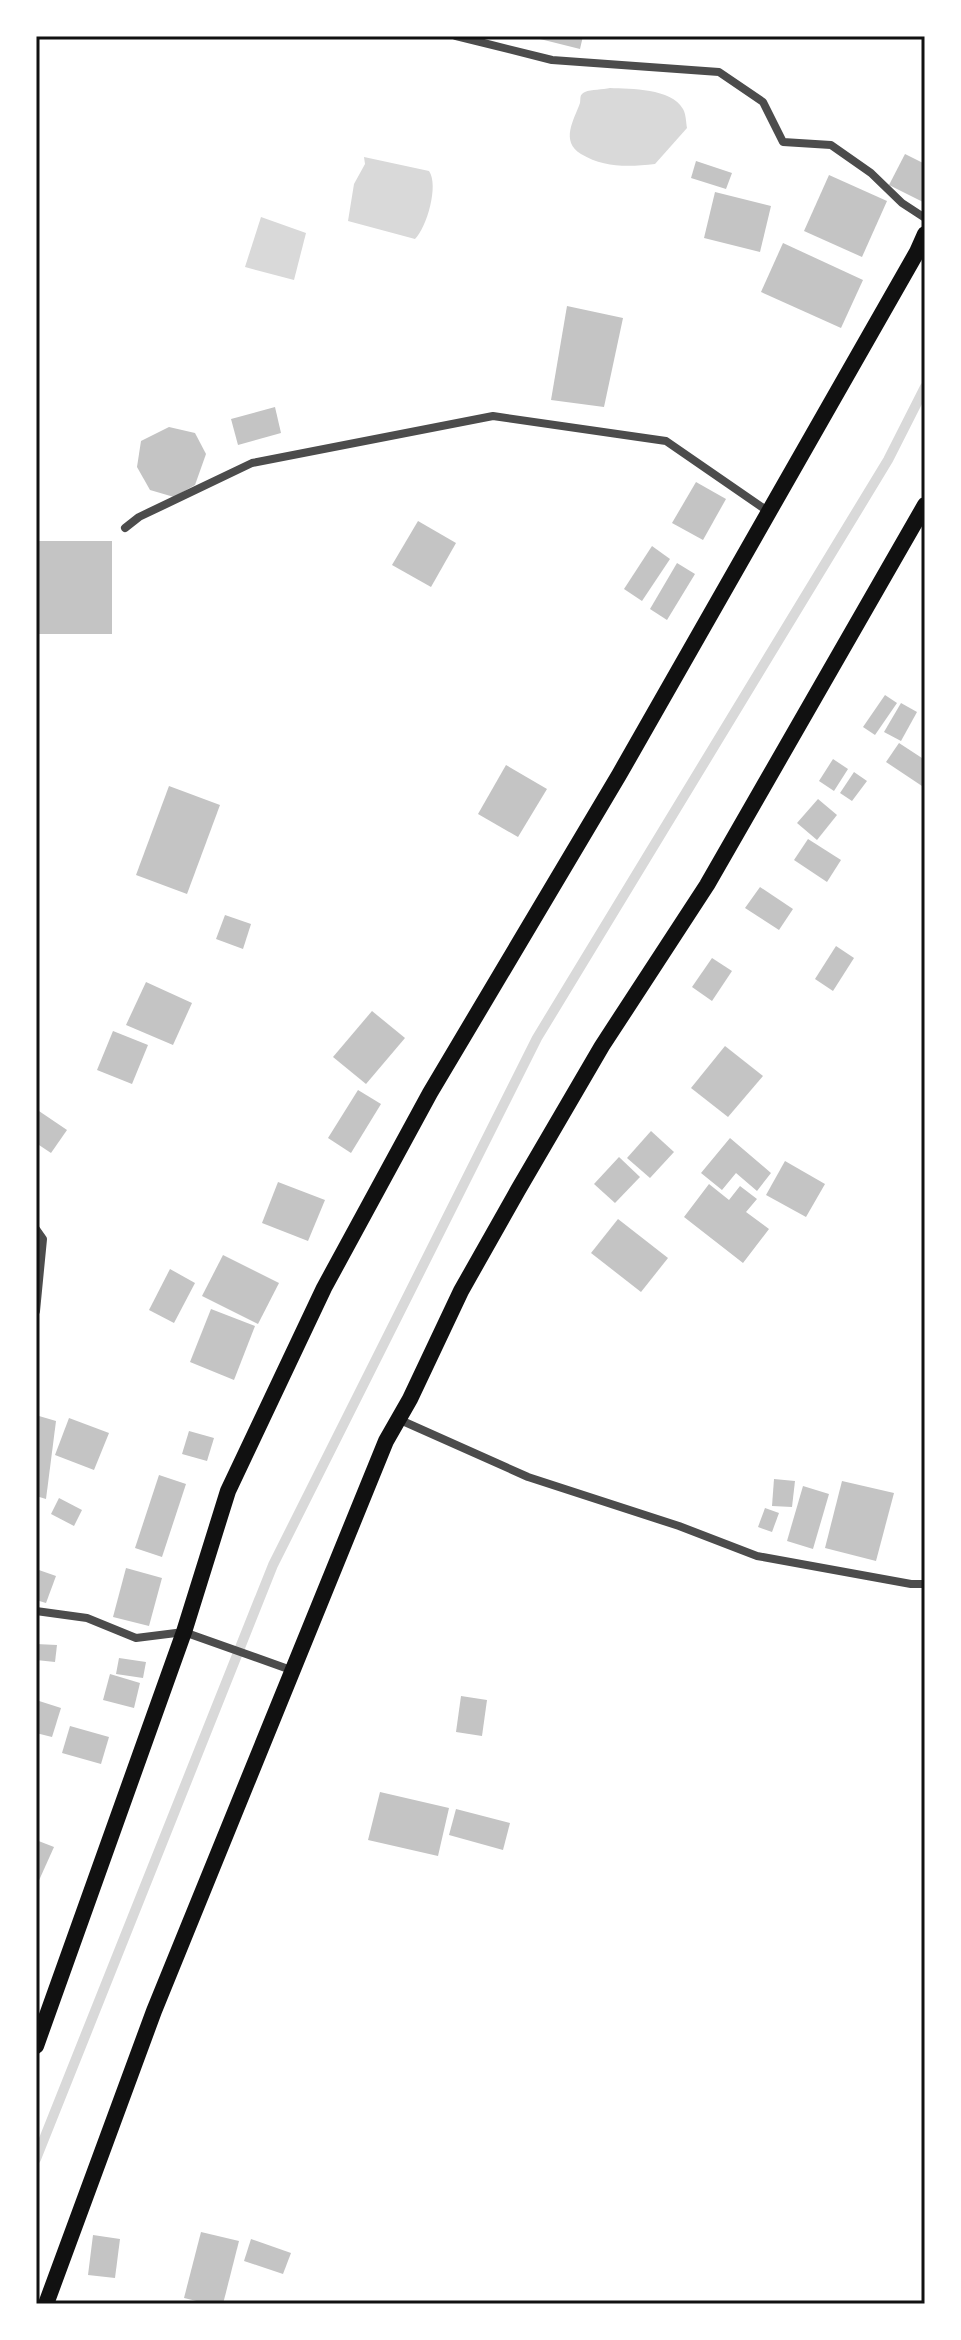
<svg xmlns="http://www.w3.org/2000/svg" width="961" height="2340" font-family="Signika,sans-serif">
  <rect width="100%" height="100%" fill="#fff"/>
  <!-- water -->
  <g fill="#d9d9d9">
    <path d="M610,88c21,1 61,0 73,21 3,5 3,13 4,19l-32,36c-26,3 -51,4 -74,-10 -21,-13 -7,-34 -1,-51 1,-6 -1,-8 5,-11 6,-3 18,-2 25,-4z"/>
    <path d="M364,157l65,14c10,14 -2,56 -14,68l-67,-18 6,-37 11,-20z"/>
    <polygon points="261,217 306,233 294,280 245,267"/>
  </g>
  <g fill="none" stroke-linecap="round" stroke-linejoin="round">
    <!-- stream -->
    <polyline stroke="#d9d9d9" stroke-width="10" points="36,2159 273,1565 537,1038 888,460 925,387"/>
  </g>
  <!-- building -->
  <g fill="#c4c4c4">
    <polygon points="528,36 583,36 580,49"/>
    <polygon points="905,154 925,164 925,203 889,185"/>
    <polygon points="696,161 732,173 726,189 691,178"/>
    <polygon points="829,175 887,201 862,257 804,231"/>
    <polygon points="715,192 771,206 760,252 704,238"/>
    <polygon points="783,243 863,280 841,328 761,292"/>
    <polygon points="567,306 623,318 604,407 551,400"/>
    <polygon points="275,407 281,433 238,445 231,419"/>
    <polygon points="169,427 195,433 206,454 195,485 174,497 150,490 137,467 141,441"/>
    <polygon points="696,482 726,499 703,540 672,523"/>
    <polygon points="418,521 456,543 431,587 392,565"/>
    <rect x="36" y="541" width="76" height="93"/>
    <polygon points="652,546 670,559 642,601 624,589"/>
    <polygon points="677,563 695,574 667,620 650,609"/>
    <polygon points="885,695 897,703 875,735 863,727"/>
    <polygon points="901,703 917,712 901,741 884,732"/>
    <polygon points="899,743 925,760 925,788 886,762"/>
    <polygon points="833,759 848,769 834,791 819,781"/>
    <polygon points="506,765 547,789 518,837 478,814"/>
    <polygon points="854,772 867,781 852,801 840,793"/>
    <polygon points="169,786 220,805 187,894 136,875"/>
    <polygon points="818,799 837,815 817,840 797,823"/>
    <polygon points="808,839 841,860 827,882 794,860"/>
    <polygon points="760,887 793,909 779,930 745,908"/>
    <polygon points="225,915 251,924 243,949 216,939"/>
    <polygon points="836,946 854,958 833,991 815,979"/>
    <polygon points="712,958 732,971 712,1001 692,987"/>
    <polygon points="146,982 192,1003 173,1045 126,1025"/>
    <polygon points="372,1011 405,1038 366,1084 333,1057"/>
    <polygon points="113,1031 148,1045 132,1084 97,1070"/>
    <polygon points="725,1046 763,1076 728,1117 691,1088"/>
    <polygon points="358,1090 381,1104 351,1153 328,1138"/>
    <polygon points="36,1109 67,1130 51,1153 36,1143"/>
    <polygon points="651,1131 674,1152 650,1178 627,1158"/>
    <polygon points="730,1138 771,1173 757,1191 736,1173 722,1190 701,1173"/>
    <polygon points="619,1157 640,1177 615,1203 594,1184"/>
    <polygon points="785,1161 825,1184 806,1217 766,1195"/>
    <polygon points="278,1182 325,1200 308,1241 262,1223"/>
    <polygon points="709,1184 729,1200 740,1186 757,1199 746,1212 769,1229 743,1263 684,1217"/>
    <polygon points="618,1219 668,1258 641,1292 591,1253"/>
    <polygon points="223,1255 279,1283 258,1324 202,1296"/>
    <polygon points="170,1269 195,1283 174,1323 149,1310"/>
    <polygon points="211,1309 255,1326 234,1380 190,1362"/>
    <polygon points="39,1416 56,1421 46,1499 36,1496 36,1426"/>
    <polygon points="69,1418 109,1433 94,1470 55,1455"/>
    <polygon points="189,1431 214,1438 207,1461 182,1454"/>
    <polygon points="159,1475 186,1484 162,1557 135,1548"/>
    <polygon points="774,1479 795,1481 792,1507 772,1506"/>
    <polygon points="842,1481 894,1493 876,1561 825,1548"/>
    <polygon points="803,1486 829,1494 813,1549 787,1541"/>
    <polygon points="59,1498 82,1510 74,1526 51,1514"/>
    <polygon points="765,1508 779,1513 772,1532 758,1527"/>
    <polygon points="126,1568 162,1578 149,1626 113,1617"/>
    <polygon points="36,1569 56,1576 46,1603 36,1600"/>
    <polygon points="36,1644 57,1645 55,1662 36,1660"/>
    <polygon points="119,1658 146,1662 143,1678 116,1674"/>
    <polygon points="110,1674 140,1683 134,1708 103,1700"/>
    <polygon points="461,1696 487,1700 482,1736 456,1732"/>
    <polygon points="36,1700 61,1708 52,1737 36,1733"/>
    <polygon points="70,1726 109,1737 101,1764 62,1753"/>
    <polygon points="380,1792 449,1808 438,1856 368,1840"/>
    <polygon points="456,1809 510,1823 503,1850 449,1835"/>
    <polygon points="36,1840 54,1847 36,1887"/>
    <polygon points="201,2232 239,2241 223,2304 209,2304 184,2298"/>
    <polygon points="93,2235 120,2239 115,2278 88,2275"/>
    <polygon points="251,2239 291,2253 283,2274 244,2261"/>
  </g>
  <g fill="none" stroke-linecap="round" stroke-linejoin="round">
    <!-- minor -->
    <g stroke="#4c4c4c" stroke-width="8">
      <polyline points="456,36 552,60 719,72 763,102 783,142 831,145 871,173 902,203 925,218"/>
      <polyline points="125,528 139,517 252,463 493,416 666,441 769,512"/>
      <polyline points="36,1229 43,1239 36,1311"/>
      <polyline points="398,1419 528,1477 679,1526 757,1556 911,1584 925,1584"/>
      <polyline points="36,1611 87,1618 136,1638 184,1632 291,1670"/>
    </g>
    <!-- secondary -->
    <g stroke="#111" stroke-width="16">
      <polyline points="36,2046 184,1632 228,1491 324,1288 430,1093 619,775 917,252 925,234"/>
      <polyline points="46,2304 154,2011 386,1441 410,1399 461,1291 518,1190 602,1046 707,885 925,505"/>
    </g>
  </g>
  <!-- border -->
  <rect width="961" height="2340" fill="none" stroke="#ffffff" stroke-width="76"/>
  <rect x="38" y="38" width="885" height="2264" fill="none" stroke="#111" stroke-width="3"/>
</svg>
